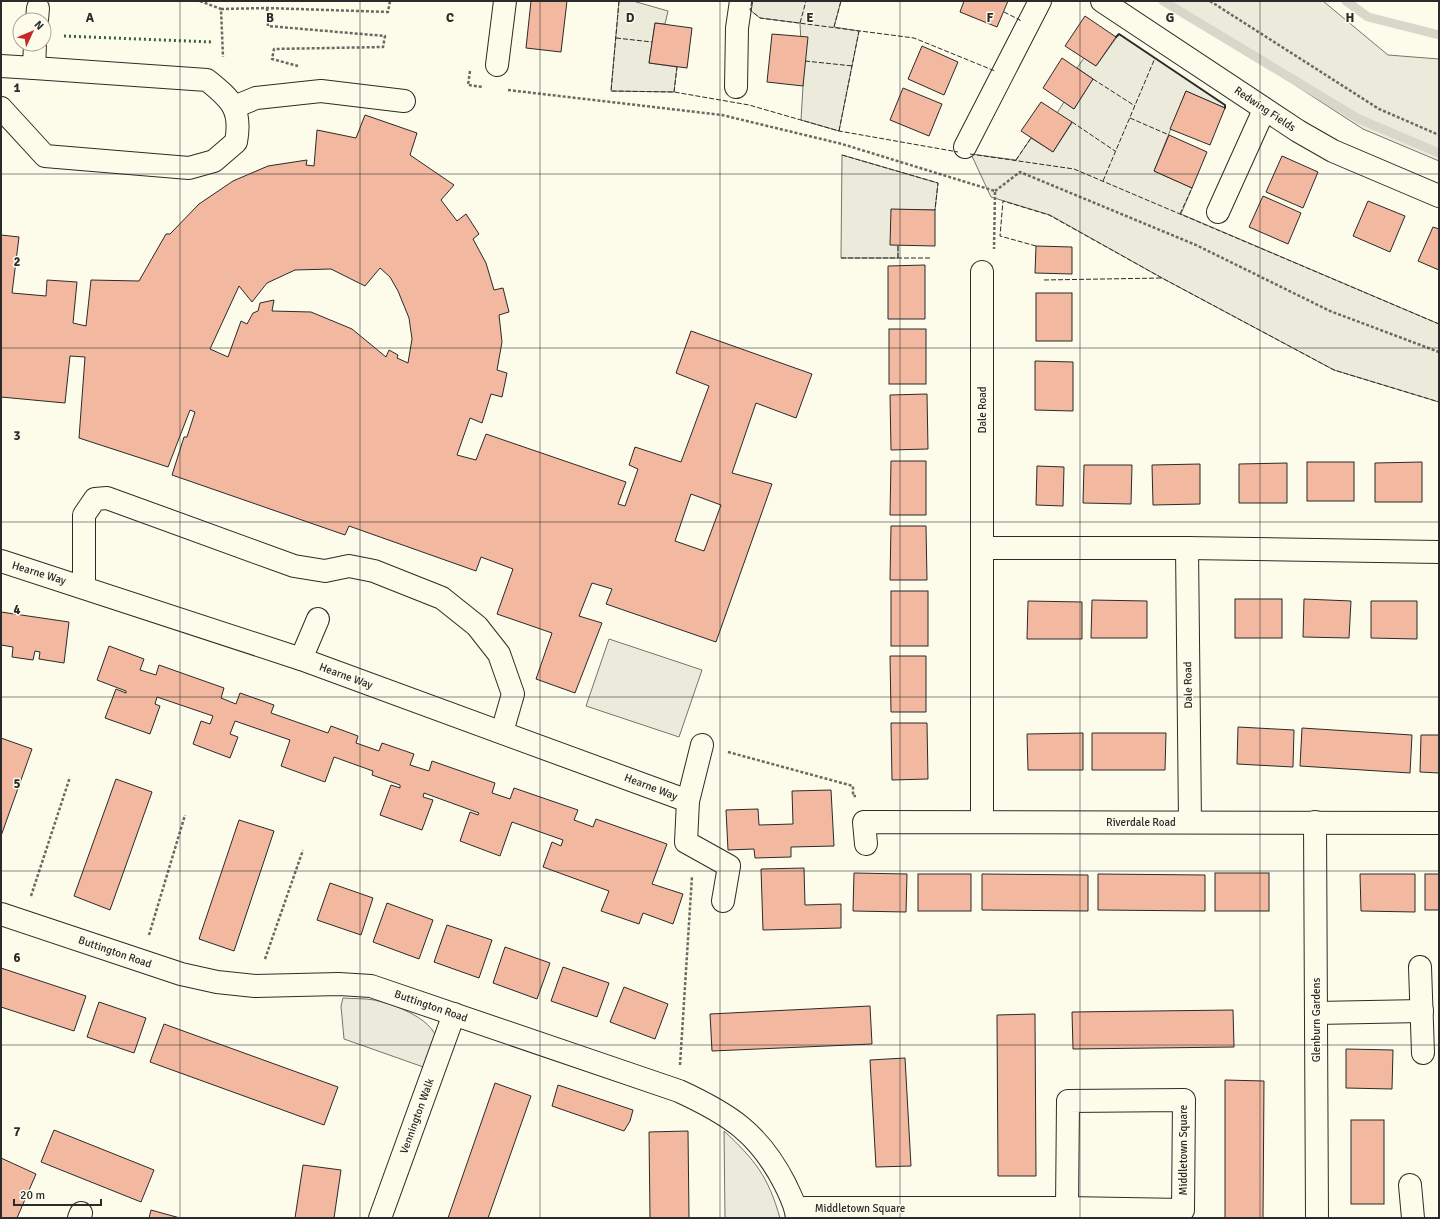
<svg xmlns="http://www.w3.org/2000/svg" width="1440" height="1219" font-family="Signika,sans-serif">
  <rect width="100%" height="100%" fill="#fdfbea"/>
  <!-- green -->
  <g fill="#ecebdb" stroke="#74746e">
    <polygon points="619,1 633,1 668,11 665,24 655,23 649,63 677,67 674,92 611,91"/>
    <polygon points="752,1 841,1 834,27 859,31 839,131 801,120 803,86 800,23 760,18 750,10"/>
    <polygon points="1165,1 1323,1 1388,55 1439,59 1439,161 1363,129"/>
    <polygon points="1119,34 1225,105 1225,108 1186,91 1154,171 1192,188 1181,214 1439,324 1439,402 1334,370 1162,278 1050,215 991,197 971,154 1016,160 1031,138 1053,152 1072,123 1057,113 1064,102 1074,109 1093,79 1077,68 1084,58 1096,66"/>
    <polygon points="842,155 938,183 935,210 891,210 898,245 898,258 841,258"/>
    <polygon points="609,639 702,670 679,737 586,706"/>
    <path d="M343,998c10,1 21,0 31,2 19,4 66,20 63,46 0,7 -5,16 -8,23l-85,-30 -3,-33z"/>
    <path d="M724,1131c31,29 44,45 56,87h-55z"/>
  </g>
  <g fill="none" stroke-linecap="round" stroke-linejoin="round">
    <!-- stream -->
    <g stroke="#d8d7c9" stroke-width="9">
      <polyline points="1163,1 1359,119 1439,153"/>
      <polyline points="1346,1 1368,17 1439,35"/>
    </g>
  </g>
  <!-- building -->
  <g fill="#f2b8a0" stroke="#2b2b2b" fill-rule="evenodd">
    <polygon points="531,1 567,1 561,52 526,48"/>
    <polygon points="964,1 1008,1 997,27 960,12"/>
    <polygon points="1085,16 1116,37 1096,66 1065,46"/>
    <polygon points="655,23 692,28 687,68 649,63"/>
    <polygon points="772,34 808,37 803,86 767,82"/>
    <polygon points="922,46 958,62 944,95 908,79"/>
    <polygon points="1062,58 1093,79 1074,109 1043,88"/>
    <polygon points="903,88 942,104 929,136 890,120"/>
    <polygon points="1186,91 1225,108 1210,145 1170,129"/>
    <polygon points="1041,102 1072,122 1053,152 1021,131"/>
    <path d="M365,115l52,18 -7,22 44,30 -13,15 16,21 9,-7 13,20 -6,5 13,24 8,27 9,-2 6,24 -10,3 3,27 -5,28 10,3 -5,24 -11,-3 -9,29 -12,-5 -13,37 19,5 10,-26 140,48 -8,22 7,2 13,-37 -9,-4 6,-18 46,15 28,-76 -33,-13 15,-42 121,43 -16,44 -40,-15 -24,70 40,11 -56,158 -110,-38 6,-15 -20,-6 -13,33 23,7 -27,70 -39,-14 16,-46 -55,-19 16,-45 -32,-12 -5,14 -127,-45 -4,9 -173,-60 12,-38h3l8,-25 -5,-2 -22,57 -89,-29 6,-81 -15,-1 -5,47 -64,-6v-162l18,2 -7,56 34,3 1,-16 30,2 -4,41 13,3 5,-46 48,1 27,-47h4l29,-30 34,-23 35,-15 39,-6 -1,5 8,1 3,-36 39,8zM380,268l10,9 8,14 11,27 3,21 -4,24 -11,-5 1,-3 -9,-5 -3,7 -34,-28 -41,-17 -39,-1 2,-11 -14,3 -2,8 -5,2 -6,11 -6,-3 -13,36 -18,-8 29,-63 13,16 15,-19 28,-13 36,-1 34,17zM691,494l30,11 -17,46 -29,-10z"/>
    <polygon points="1169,135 1207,152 1192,188 1154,171"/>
    <polygon points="1282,156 1318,172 1303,208 1266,192"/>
    <polygon points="1263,196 1301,213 1288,244 1249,227"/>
    <polygon points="1368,201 1405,216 1390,252 1353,236"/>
    <polygon points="891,209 935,210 935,246 890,245"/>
    <polygon points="1433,227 1439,229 1439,270 1418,261"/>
    <polygon points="1036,246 1072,247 1072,274 1035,273"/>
    <polygon points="925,265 925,319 888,319 888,266"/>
    <rect x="1036" y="293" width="36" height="48"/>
    <rect x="889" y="329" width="37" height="55"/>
    <polygon points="1035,361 1073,362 1073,411 1035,410"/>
    <polygon points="927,394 928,449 891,450 890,395"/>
    <polygon points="891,461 926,461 926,515 890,515"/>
    <rect x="1307" y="462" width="47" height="39"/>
    <polygon points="1422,462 1422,502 1375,502 1375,463"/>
    <polygon points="1287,463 1287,503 1239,503 1239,464"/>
    <polygon points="1200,464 1200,504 1153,505 1152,465"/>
    <polygon points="1084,465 1132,465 1131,504 1083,503"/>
    <polygon points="1037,466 1064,467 1063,506 1036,505"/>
    <polygon points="891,526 926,526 927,580 890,580"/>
    <rect x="891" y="591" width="37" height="55"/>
    <rect x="1235" y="599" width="47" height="39"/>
    <polygon points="1304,599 1351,601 1349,638 1303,637"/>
    <polygon points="1092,600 1147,601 1147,638 1091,638"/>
    <polygon points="1028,601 1082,602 1082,639 1027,639"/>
    <polygon points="1371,601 1417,601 1417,639 1371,638"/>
    <polygon points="1,612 69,622 64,663 39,659 40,652 35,651 33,660 12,657 13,647 1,645"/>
    <polygon points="109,646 144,659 140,670 156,675 159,665 224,688 221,698 236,704 240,693 274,705 271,713 328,733 331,726 358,736 356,743 379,751 382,743 414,754 410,765 429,771 432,761 495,783 492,793 510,799 514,788 578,810 574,820 593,827 596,819 667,844 652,884 683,894 673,924 643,913 639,924 601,911 609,891 543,867 552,842 561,846 563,840 512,822 500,856 460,841 470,812 478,815 479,813 424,793 423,797 433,800 422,830 380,815 391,785 400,788 400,785 372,775 373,771 334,757 325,782 281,766 290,740 235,721 230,734 238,737 230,758 193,744 201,721 210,724 213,716 157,697 155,704 160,706 150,734 105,718 116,689 126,693 126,691 97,680"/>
    <polygon points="890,656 926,656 926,712 891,712"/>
    <polygon points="891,723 927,723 928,779 892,780"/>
    <polygon points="1238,727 1294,730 1293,767 1237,764"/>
    <polygon points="1302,728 1412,735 1410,773 1300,766"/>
    <polygon points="1083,733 1083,770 1028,770 1027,734"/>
    <polygon points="1092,733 1166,733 1165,770 1092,770"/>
    <polygon points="1421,735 1439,735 1439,773 1420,772"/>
    <polygon points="1,738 32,749 1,836"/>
    <polygon points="116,779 152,792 110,910 74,896"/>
    <polygon points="831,790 834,846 791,847 791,857 755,858 754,849 728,850 726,810 758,809 759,825 793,824 792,791"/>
    <polygon points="239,820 274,831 234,951 199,939"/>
    <polygon points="804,868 805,905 841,904 841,928 763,930 761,869"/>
    <polygon points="854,873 907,874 906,912 853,911"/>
    <rect x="1215" y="873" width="54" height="38"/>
    <rect x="918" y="874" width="53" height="37"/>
    <polygon points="982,874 1088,875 1088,911 982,910"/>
    <polygon points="1098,874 1205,875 1205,911 1098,910"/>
    <polygon points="1360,874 1415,874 1415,912 1361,911"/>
    <rect x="1425" y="874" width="14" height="36"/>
    <polygon points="330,883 373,898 361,935 317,920"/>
    <polygon points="387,903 433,920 419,959 373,942"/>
    <polygon points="447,925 492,940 479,978 434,962"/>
    <polygon points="505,947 550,963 537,999 493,983"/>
    <polygon points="563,967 609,983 597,1017 551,1001"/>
    <polygon points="1,968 86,996 74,1031 1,1007"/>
    <polygon points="624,987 668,1004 655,1039 610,1022"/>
    <polygon points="99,1002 146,1018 134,1053 87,1037"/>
    <polygon points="870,1006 872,1044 712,1051 710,1014"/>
    <polygon points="1233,1010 1234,1047 1073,1049 1072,1012"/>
    <polygon points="1035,1014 1036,1176 998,1176 997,1015"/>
    <polygon points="164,1024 338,1087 324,1125 150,1062"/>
    <polygon points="1346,1049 1393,1050 1392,1089 1346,1088"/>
    <polygon points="905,1058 911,1166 876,1167 870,1060"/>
    <polygon points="1225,1080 1264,1081 1263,1218 1225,1218"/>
    <polygon points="495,1083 531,1096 488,1218 448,1218"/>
    <polygon points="558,1085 633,1110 630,1121 624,1131 552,1106"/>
    <rect x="1351" y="1120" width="33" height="84"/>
    <polygon points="54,1130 154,1170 141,1202 41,1162"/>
    <polygon points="688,1131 689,1218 650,1218 649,1132"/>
    <polygon points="1,1158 36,1174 17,1218 1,1218"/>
    <polygon points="303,1165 341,1170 334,1218 295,1218"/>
    <polygon points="151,1210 180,1218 149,1218"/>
  </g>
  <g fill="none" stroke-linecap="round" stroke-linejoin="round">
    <defs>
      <g id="minor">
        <polyline points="1102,1 1298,131 1333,151 1439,196"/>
        <polyline points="37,20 38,8"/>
        <polyline points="497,65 505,1"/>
        <polyline points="1,66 34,68 35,44"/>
        <polyline points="736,87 737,28 741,1"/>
        <polyline points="234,107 256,98 321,91 404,101"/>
        <path d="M1,108l44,48 144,12 25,-7 22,-19c6,-32 -4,-42 -29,-62l-173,-12"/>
        <polyline points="965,147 1040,1"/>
        <polyline points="1218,212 1264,110"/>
        <polyline points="982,548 1187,548 1439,552"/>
        <polyline points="1187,548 1190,822"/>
        <polyline points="1,561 301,659 688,801 686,842 729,866 723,901"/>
        <polyline points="84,587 84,515 95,499 107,498 294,566 325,571 349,566 374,571 442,598 477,626 499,654 513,694 502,732"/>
        <polyline points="301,659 318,619"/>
        <polyline points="688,801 702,745"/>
        <polyline points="982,822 982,272"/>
        <polyline points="1315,822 1317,1218"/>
        <polyline points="866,844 864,822 1439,823"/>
        <path d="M1,914l180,60 36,8 38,4 84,-2 32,2 308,105c50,23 80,42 106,93 5,11 11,21 12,34"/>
        <polyline points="1420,967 1423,1053"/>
        <polyline points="1316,1013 1422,1011"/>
        <polyline points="1410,1185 1413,1218"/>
        <polyline points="797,1208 1067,1208 1183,1210 1184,1100 1068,1101 1067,1208"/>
        <polyline points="79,1218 81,1213"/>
        <polyline points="380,1218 454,1014"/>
      </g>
    </defs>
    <!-- minor casing -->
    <use href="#minor" stroke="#2b2b2b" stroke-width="24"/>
    <!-- path -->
    <g stroke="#6a6964" stroke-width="2.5" stroke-dasharray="3 2" stroke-linecap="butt">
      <polyline points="200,1 221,9 223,57"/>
      <polyline points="1210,1 1379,109 1439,135"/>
      <polyline points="267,8 268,26 385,36 383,47 274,49 272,59 298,66"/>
      <polyline points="221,9 267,8 388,12 390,1"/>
      <polyline points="470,71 468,85 483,87"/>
      <polyline points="508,90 722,115 842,144 995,191 994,249"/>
      <polyline points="995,191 1020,172 1196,245 1330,311 1439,352"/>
      <polyline points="728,752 853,786 853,796 856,796"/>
      <polyline points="31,896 70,777"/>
      <polyline points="149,935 185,815"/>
      <polyline points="265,959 303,850"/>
      <polyline points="680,1065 692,876"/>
    </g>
    <!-- minor -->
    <use href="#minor" stroke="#fdfbea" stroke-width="22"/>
    <!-- hedge -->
    <polyline stroke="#34623c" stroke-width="3" stroke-dasharray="2 3" stroke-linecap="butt" points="64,36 212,42"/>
    <!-- fence -->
    <g stroke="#2b2b2b" stroke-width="1" stroke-dasharray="5 2" stroke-linecap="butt">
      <polyline points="619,1 611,91 674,92 749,105 839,131 958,152"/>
      <polyline points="752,1 750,10 760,18 914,38 995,71"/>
      <polyline points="1004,12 1020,20 1020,21"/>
      <polyline points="800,23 806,1"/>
      <polyline points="834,27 841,1"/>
      <polyline points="616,38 652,42"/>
      <polyline points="805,61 853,66"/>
      <polyline points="1093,79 1135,106"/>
      <polyline points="674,92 677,67"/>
      <polyline points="1130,118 1169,135"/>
      <polyline points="1072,122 1115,151"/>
      <polyline points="839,131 859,31"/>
      <polyline points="970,154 1074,169 1439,324"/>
      <polyline points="842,155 938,183 935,210"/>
      <polyline points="1016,160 1031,138"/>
      <polyline points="1103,181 1155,58"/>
      <polyline points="1180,214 1192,188"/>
      <polyline points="1036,246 1000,236 1003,201 1049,215 1162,278 1334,370 1439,402"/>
      <polyline points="841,258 931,258"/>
      <polyline points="898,258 898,245"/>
      <polyline points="1044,280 1162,278"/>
    </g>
    <!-- wall -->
    <polyline stroke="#2b2b2b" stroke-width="2" points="1116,37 1119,34 1225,105 1225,108"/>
  </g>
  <!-- grid -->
  <path fill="none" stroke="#2b2b2b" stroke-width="1" stroke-opacity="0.55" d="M180,1v1217M360,1v1217M540,1v1217M720,1v1217M900,1v1217M1080,1v1217M1260,1v1217M1,174h1438M1,348h1438M1,522h1438M1,697h1438M1,871h1438M1,1045h1438"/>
  <g text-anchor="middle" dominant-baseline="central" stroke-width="3" stroke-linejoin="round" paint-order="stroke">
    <!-- street labels -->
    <g font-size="11" fill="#2b2b2b" stroke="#fdfbea">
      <text transform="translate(1265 109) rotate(34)">Redwing Fields</text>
      <text transform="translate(982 410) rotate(-90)">Dale Road</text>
      <text transform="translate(39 573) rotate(17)">Hearne Way</text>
      <text transform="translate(346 676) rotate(20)">Hearne Way</text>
      <text transform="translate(1188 685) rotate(-91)">Dale Road</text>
      <text transform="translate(651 787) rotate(21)">Hearne Way</text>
      <text x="1141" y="822">Riverdale Road</text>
      <text transform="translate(115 952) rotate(19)">Buttington Road</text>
      <text transform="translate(431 1006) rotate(19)">Buttington Road</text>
      <text transform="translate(1316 1020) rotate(-90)">Glenburn Gardens</text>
      <text transform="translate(417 1116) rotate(-70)">Vennington Walk</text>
      <text transform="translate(1183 1150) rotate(-90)">Middletown Square</text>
      <text x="860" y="1208">Middletown Square</text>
    </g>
  </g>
  <g font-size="13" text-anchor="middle" font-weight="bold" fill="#2b2b2b" stroke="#fdfbea" stroke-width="3" stroke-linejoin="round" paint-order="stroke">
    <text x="90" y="22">A</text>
    <text x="270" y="22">B</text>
    <text x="450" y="22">C</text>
    <text x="630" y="22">D</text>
    <text x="810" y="22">E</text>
    <text x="990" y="22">F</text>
    <text x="1170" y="22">G</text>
    <text x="1350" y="22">H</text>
    <text x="17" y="92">1</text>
    <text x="17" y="266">2</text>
    <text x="17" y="440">3</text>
    <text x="17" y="614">4</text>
    <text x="17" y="788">5</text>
    <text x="17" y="962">6</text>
    <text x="17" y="1136">7</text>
  </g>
  <!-- border -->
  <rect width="1440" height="1219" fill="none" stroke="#2b2b2b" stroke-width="4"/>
  <!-- north arrow -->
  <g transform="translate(32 32) rotate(46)"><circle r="19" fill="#fdfbea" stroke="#a9a89e"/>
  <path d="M0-3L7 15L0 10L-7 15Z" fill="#c62828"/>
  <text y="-6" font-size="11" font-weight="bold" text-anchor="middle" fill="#2b2b2b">N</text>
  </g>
  <!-- scale -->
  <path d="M14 1199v6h87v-6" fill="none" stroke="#2b2b2b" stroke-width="2"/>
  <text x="20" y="1199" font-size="12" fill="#2b2b2b" stroke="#fdfbea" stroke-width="3" paint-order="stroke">20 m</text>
</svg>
